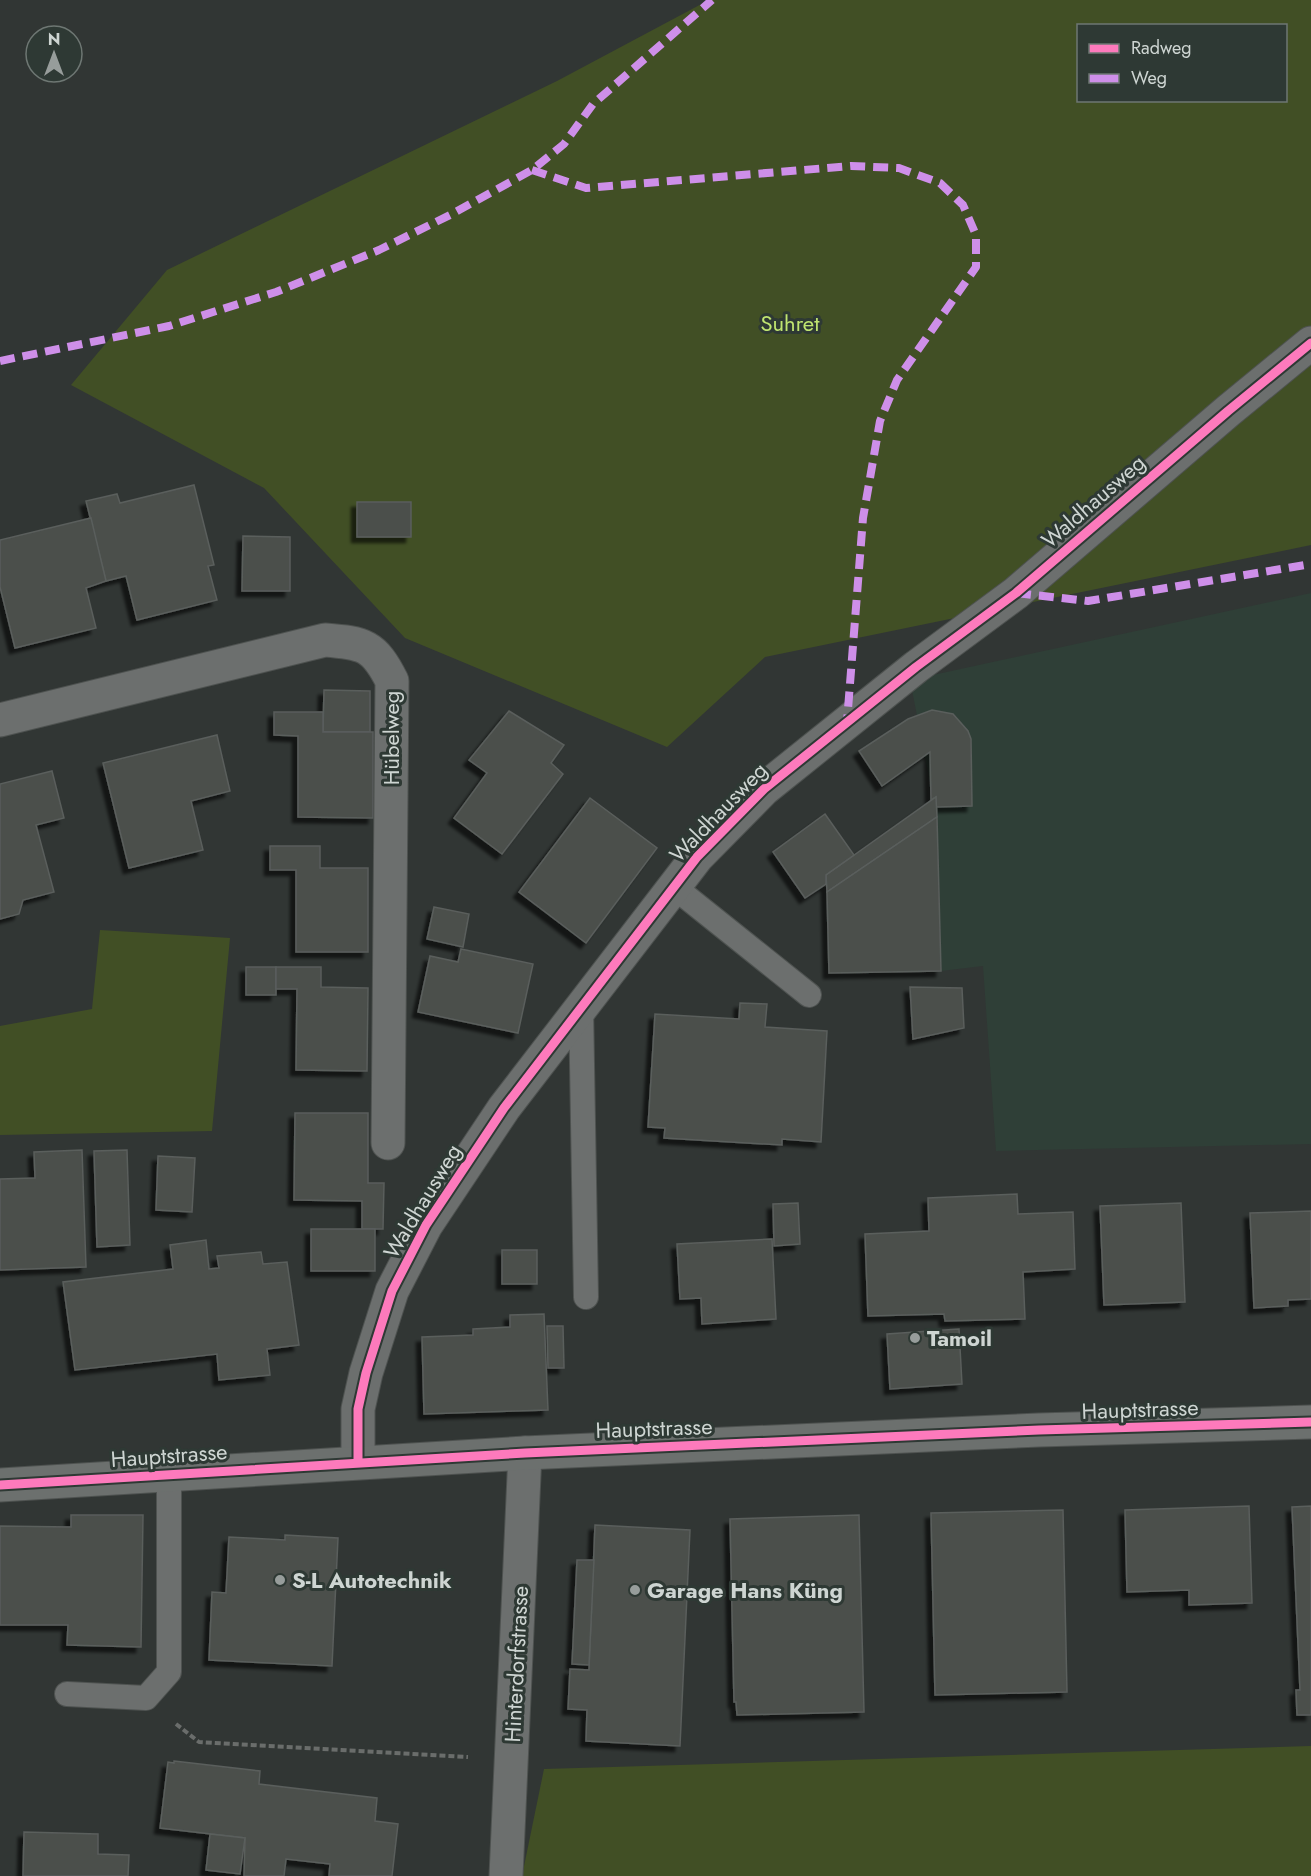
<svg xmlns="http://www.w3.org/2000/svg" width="1311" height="1876" font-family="Jost,sans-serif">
  <defs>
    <filter id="shadow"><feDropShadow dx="-5.5" dy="5.5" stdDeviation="1.5" flood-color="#0009"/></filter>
  </defs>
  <rect width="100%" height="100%" fill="#313634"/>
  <!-- built -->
  <polygon fill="#2f3f37" points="1311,593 1311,1144 996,1151 983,966 941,971 937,817 910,680"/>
  <!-- green -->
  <g fill="#414f25" fill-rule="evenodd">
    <path d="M709,0h602v545l-546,112 -98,90 -262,-109 -141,-150 -193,-103 96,-115 390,-189zM1078,26h208v74h-208z"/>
    <polygon points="100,930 230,938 212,1131 0,1135 0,1026 92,1009"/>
    <polygon points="1311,1746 1311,1876 522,1876 544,1769"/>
  </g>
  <!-- building -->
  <g fill="#4b4f4c" stroke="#5a5e5c" stroke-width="1.5" filter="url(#shadow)">
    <polygon points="194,485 214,565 208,566 217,600 137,620 126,576 106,581 86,501 117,494 120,503"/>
    <rect x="357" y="502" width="54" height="35"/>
    <polygon points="91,518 106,581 86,588 96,628 15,648 0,587 0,540"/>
    <polygon points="243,536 290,537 290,591 242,591"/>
    <polygon points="324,690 370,691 370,732 323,732"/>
    <polygon points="932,710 953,714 968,731 971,739 972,806 936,807 936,797 931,800 930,752 882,786 859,751 908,719"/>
    <polygon points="509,711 564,745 551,763 563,774 502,854 454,818 487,773 469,760"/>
    <polygon points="274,712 323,712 323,732 373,732 373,818 298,817 298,736 274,735"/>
    <polygon points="217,735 230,791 191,801 203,850 129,868 103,763"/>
    <polygon points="52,771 64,818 36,825 54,892 23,900 19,914 0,919 0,784"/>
    <polygon points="936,797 937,817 827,892 826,875"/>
    <polygon points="590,798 657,848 586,943 519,892"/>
    <polygon points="825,814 854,855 826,875 826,884 805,898 773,852"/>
    <polygon points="937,817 941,971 829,973 827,892"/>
    <polygon points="270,846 320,846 320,868 368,868 368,952 296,952 296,870 270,870"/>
    <polygon points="434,907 469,914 463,947 427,939"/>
    <polygon points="461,949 533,964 518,1033 418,1012 430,956 458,962"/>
    <rect x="246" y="967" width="30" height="28"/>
    <polygon points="276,967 321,967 321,987 368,988 367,1071 296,1070 297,989 276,989"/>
    <polygon points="910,987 962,988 964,1028 913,1039"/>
    <polygon points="740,1003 767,1004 765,1027 827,1031 821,1142 782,1139 782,1145 664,1138 665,1128 648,1127 655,1014 739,1019"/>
    <polygon points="295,1113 368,1113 368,1183 384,1183 383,1229 362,1229 362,1201 294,1200"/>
    <polygon points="82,1150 86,1267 0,1270 0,1179 35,1178 34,1152"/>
    <polygon points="127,1150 130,1245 97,1247 94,1151"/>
    <polygon points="158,1156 195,1158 192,1212 156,1210"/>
    <polygon points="1017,1194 1018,1214 1073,1212 1075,1269 1023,1272 1025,1319 945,1321 944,1314 868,1316 865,1234 929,1231 928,1198"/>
    <polygon points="798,1203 800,1244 774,1246 773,1204"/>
    <polygon points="1181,1203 1185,1302 1104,1305 1100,1206"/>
    <polygon points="1311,1211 1311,1299 1288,1300 1288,1306 1254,1308 1250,1213"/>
    <rect x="311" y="1229" width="64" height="42"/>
    <polygon points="772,1239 776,1319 702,1324 701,1298 680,1299 677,1244"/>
    <polygon points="206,1240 209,1269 219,1268 217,1256 261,1252 263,1264 287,1262 299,1345 267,1349 270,1375 219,1380 217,1354 75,1370 63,1282 173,1269 170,1245"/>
    <rect x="502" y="1250" width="35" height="34"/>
    <polygon points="544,1314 548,1410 424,1414 422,1337 473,1335 473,1329 510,1327 510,1315"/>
    <polygon points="547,1326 563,1326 564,1368 548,1368"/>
    <polygon points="959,1329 962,1384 890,1389 887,1334"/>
    <polygon points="1249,1506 1252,1603 1189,1605 1189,1590 1127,1592 1125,1510"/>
    <polygon points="1311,1506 1311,1715 1297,1715 1296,1690 1300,1690 1292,1507"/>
    <polygon points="1063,1510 1067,1692 935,1695 931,1513"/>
    <polygon points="71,1515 143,1515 141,1647 67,1645 68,1625 0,1625 0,1526 71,1527"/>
    <polygon points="859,1515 864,1712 737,1715 736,1702 734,1702 730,1519"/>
    <polygon points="595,1525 690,1530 680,1746 586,1741 587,1710 568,1709 570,1669 589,1670"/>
    <polygon points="285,1535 338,1538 332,1666 209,1660 212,1592 226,1593 229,1537 285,1540"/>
    <polygon points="577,1560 594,1560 589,1665 572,1664"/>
    <polygon points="174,1761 260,1771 259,1784 377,1798 375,1821 398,1824 392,1876 329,1876 330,1864 286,1859 284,1876 244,1876 245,1838 160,1828 168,1762 174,1763"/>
    <polygon points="24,1832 98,1834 98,1854 129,1855 128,1876 23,1876"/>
    <polygon points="210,1834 245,1838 240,1874 206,1870"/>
  </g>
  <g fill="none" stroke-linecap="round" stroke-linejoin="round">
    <defs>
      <g id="lane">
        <polyline points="674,887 809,995"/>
        <polyline points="581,1005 586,1297"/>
        <polyline points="67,1694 146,1698 169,1672 169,1475"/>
      </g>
      <g id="street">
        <path d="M0,720l325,-80c39,3 49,5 67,41l-4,462"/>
        <polyline points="358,1462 358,1409 366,1373 392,1291 426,1225 504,1108 697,857 764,789 916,667 1016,593 1228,411 1311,343"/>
        <polyline points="506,1876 525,1453"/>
      </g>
      <polyline id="primary" points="0,1485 525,1453 1039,1430 1311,1422"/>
    </defs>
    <!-- lane casing -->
    <use href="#lane" stroke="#4e5250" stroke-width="26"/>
    <!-- street casing -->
    <use href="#street" stroke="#4e5250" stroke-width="35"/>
    <!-- primary casing -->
    <use href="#primary" stroke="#4e5250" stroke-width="35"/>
    <!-- path -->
    <polyline stroke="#6a6d6b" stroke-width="4" stroke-dasharray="6 3" stroke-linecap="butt" points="176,1724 199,1742 468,1757"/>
    <!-- lane -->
    <use href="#lane" stroke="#6c6f6e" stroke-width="24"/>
    <!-- street -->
    <use href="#street" stroke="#6c6f6e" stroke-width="33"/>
    <!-- primary -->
    <use href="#primary" stroke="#6c706e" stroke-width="33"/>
    <!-- quiet -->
    <g stroke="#ce8fe9" stroke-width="8" stroke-dasharray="15 8" stroke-linecap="butt">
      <polyline points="532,170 586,188 851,166 899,168 940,183 963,205 976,235 976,267 897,380 880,421 863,518 847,722"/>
      <polyline points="0,361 169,326 276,292 379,250 450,215 532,170 564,144 593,104 712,0"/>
      <polyline points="1016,593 1088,601 1311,564"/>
    </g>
    <defs>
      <g id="cycleway">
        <polyline points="358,1462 358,1409 366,1373 392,1291 426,1225 504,1108 697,857 764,789 916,667 1016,593 1228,411 1311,343"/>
        <polyline points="0,1485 525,1453 1039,1430 1311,1422"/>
      </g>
    </defs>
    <!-- cycleway casing -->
    <use href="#cycleway" stroke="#2e3934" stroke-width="13"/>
    <!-- cycleway -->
    <use href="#cycleway" stroke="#fd7abc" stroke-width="9"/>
  </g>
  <!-- markers -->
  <g fill="#979d9b" stroke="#2e3934" stroke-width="2">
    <circle cx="915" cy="1338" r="6"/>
    <circle cx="280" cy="1580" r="6"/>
    <circle cx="635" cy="1590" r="6"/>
  </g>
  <g text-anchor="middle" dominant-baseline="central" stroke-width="6" stroke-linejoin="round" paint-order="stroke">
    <!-- park labels -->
    <g font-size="22" fill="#c0e570" stroke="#2e3934">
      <text x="790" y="323">Suhret</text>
    </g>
    <!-- street labels -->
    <g font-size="22" fill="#ced5d2" stroke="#2e3934">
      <text transform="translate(1093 501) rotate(-41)">Waldhausweg</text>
      <text transform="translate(391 738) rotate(-90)">Hübelweg</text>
      <text transform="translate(718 812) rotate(-46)">Waldhausweg</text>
      <text transform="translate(422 1201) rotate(-59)">Waldhausweg</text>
      <text transform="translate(1140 1409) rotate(-2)">Hauptstrasse</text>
      <text transform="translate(654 1428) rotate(-2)">Hauptstrasse</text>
      <text transform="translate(169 1455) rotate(-4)">Hauptstrasse</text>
      <text transform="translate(516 1664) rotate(-87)">Hinterdorfstrasse</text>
    </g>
    <!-- poi labels -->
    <g font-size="22" font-weight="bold" fill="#ced5d2" stroke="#2e3934" text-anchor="start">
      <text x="927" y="1338">Tamoil</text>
      <text x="292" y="1580">S-L Autotechnik</text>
      <text x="647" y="1590">Garage Hans Küng</text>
    </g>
  </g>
  <!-- legend -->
  <rect x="1077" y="24" width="210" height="78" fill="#2e3934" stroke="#6e7773" stroke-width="1.5"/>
  <rect x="1089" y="44" width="30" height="9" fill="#fd7abc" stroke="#6e7773" stroke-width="1.5"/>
  <text x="1131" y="54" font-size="18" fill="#ced5d2">Radweg</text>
  <rect x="1089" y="74" width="30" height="9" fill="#ce8fe9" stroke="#6e7773" stroke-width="1.5"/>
  <text x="1131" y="84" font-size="18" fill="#ced5d2">Weg</text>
  <!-- north arrow -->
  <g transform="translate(54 54)"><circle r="28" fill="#2e3934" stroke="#6e7773" stroke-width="1.5"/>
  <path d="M0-4.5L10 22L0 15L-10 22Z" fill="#979d9b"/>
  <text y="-9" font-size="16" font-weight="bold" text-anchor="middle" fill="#ced5d2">N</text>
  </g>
</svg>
